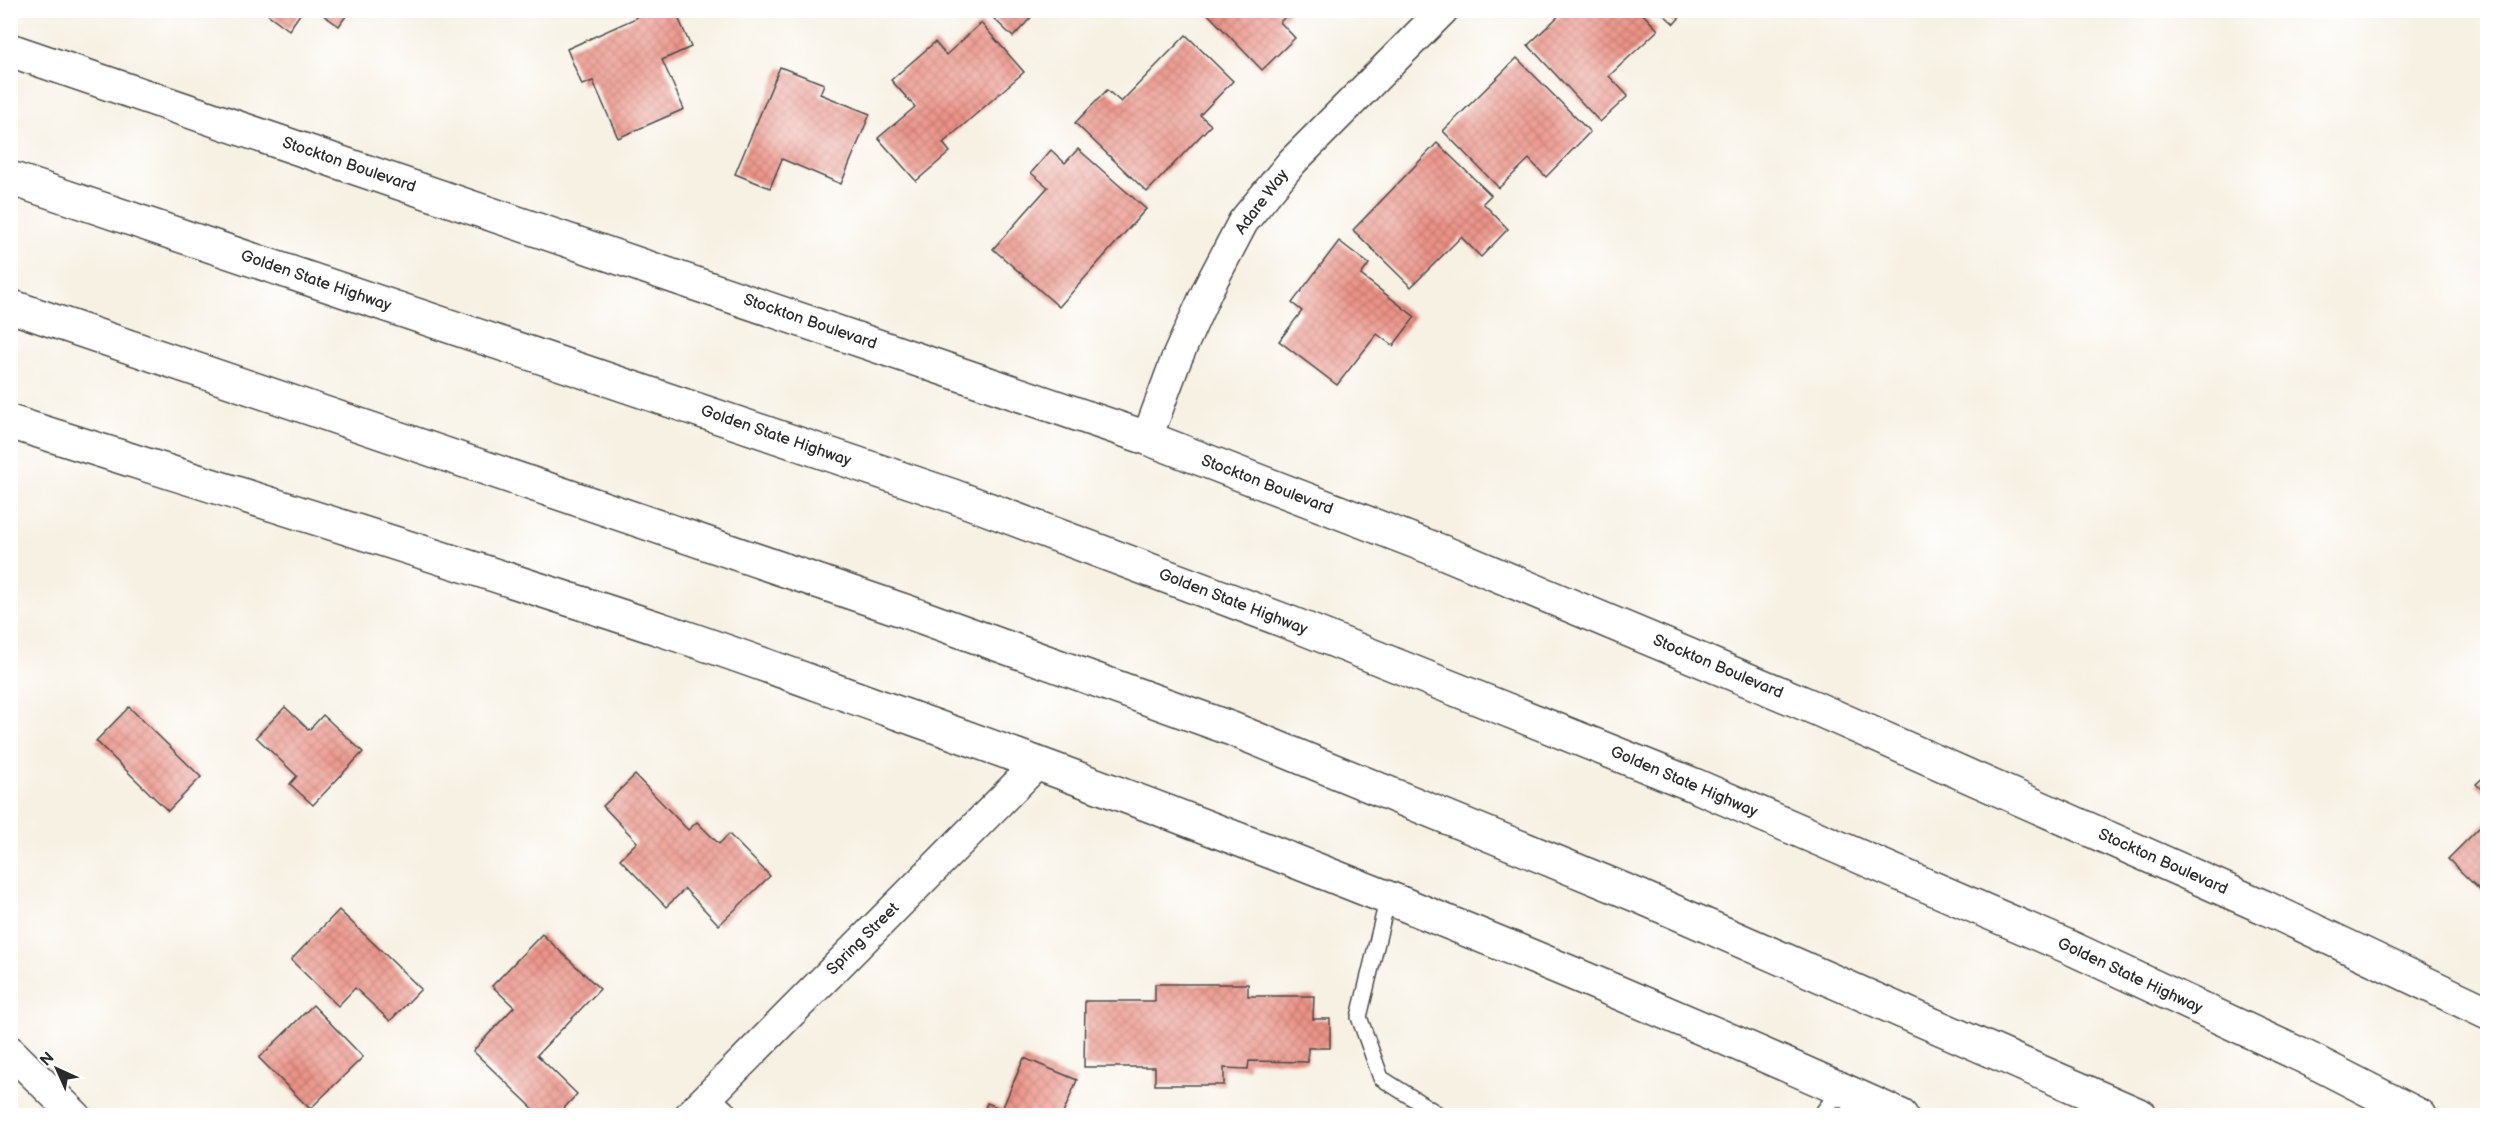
<svg xmlns="http://www.w3.org/2000/svg" width="2498" height="1126" font-family="'Balsamiq Sans',sans-serif">
  <defs>
    <pattern id="building-cross-hatch" width="8" height="8" patternUnits="userSpaceOnUse" patternTransform="scale(1.5)"><rect width="8" height="8" fill="#ec9386"/><path d="M0 0l8 8M0 8l8-8" fill="none" stroke="#bf786e"/></pattern>
  </defs>
  <rect width="100%" height="100%" fill="#fff"/>
  <filter id="ink" filterUnits="userSpaceOnUse"><feTurbulence type="fractalNoise" baseFrequency=".0167" numOctaves="2"/><feDisplacementMap in="SourceGraphic" scale="12" xChannelSelector="R" yChannelSelector="G"/><feConvolveMatrix kernelMatrix="1 2 1 2 8 2 1 2 1" color-interpolation-filters="sRGB"/></filter>
  <filter id="wash" filterUnits="userSpaceOnUse"><feTurbulence type="fractalNoise" baseFrequency=".008" numOctaves="4" result="noise"/><feDisplacementMap in="SourceGraphic" scale="24" xChannelSelector="R" yChannelSelector="G"/><feGaussianBlur stdDeviation="1.35" result="paint"/><feColorMatrix in="noise" values="0 0 0 0 0 0 0 0 0 0 0 0 0 0 0 0 0 1.4 0 .05"/><feComposite in="paint" operator="in"/></filter>
  <g filter="url(#wash)">
    <rect width="100%" height="100%" fill="#f7f1e3"/>
    <g id="blocks">
      <!-- building -->
      <g fill="url(#building-cross-hatch)">
        <polygon points="262,10 303,10 289,30"/>
        <polygon points="316,10 350,10 339,26"/>
        <polygon points="632,10 675,10 691,47 662,60 684,109 618,138 593,81 582,85 567,49 636,18"/>
        <polygon points="985,10 1038,10 1013,37"/>
        <polygon points="1204,10 1292,10 1280,22 1295,38 1262,70"/>
        <polygon points="1565,10 1639,10 1658,30 1609,76 1628,96 1600,122 1528,45"/>
        <polygon points="1659,10 1686,10 1674,24"/>
        <polygon points="981,23 1024,72 943,143 950,152 916,181 878,138 915,107 891,80 935,42 946,55"/>
        <polygon points="1186,35 1233,81 1200,115 1211,125 1147,192 1075,123 1107,90 1121,102"/>
        <polygon points="1517,58 1590,132 1546,177 1529,159 1499,188 1443,131"/>
        <polygon points="780,67 824,84 820,94 870,114 841,184 782,159 770,188 735,174"/>
        <polygon points="1437,143 1491,195 1483,203 1508,229 1481,257 1461,237 1411,287 1353,230"/>
        <polygon points="1078,149 1146,209 1059,307 993,249 1048,187 1031,173 1051,150 1065,163"/>
        <polygon points="1339,241 1369,264 1361,275 1415,317 1393,346 1377,334 1337,385 1279,341 1302,311 1292,303"/>
        <polygon points="129,707 201,777 168,811 96,741"/>
        <polygon points="285,707 309,730 323,715 363,752 313,805 290,784 297,776 256,737"/>
        <polygon points="2488,773 2488,795 2476,784"/>
        <polygon points="635,775 688,830 697,822 719,844 729,834 770,876 719,925 685,889 666,907 620,859 637,842 603,806"/>
        <polygon points="2488,819 2488,898 2448,859"/>
        <polygon points="339,910 421,989 390,1021 355,988 338,1006 291,960"/>
        <polygon points="542,934 600,989 537,1055 577,1094 557,1116 541,1116 473,1051 514,1007 492,986"/>
        <polygon points="1155,984 1248,984 1248,996 1314,996 1313,1019 1330,1019 1330,1048 1308,1048 1308,1062 1249,1061 1248,1069 1224,1068 1224,1085 1155,1085 1155,1067 1084,1067 1085,1001 1155,1001"/>
        <polygon points="313,1005 363,1057 310,1109 259,1058"/>
        <polygon points="1024,1058 1077,1080 1062,1116 982,1116 987,1103 1002,1109"/>
      </g>
    </g>
  </g>
  <g filter="url(#ink)">
    <use href="#blocks" fill-opacity="0" stroke="#4a4947" stroke-width="1.5"/>
    <g fill="none" stroke-linecap="round" stroke-linejoin="round">
      <defs>
        <g id="service">
          <polyline points="1388,897 1359,1017 1381,1078 1441,1116"/>
          <polyline points="710,1094 734,1116"/>
          <polyline points="1820,1116 1841,1089"/>
        </g>
        <g id="minor">
          <polyline points="1147,438 1176,360 1208,289 1243,222 1292,162 1443,10"/>
          <polyline points="10,1051 76,1116"/>
          <polyline points="689,1116 1038,763"/>
        </g>
        <g id="tertiary">
          <polyline points="10,50 1147,438 1445,553 1815,708 2264,907 2488,1013"/>
          <path d="M10,422c219,69 439,137 656,209 77,25 153,54 229,81 341,121 676,255 1006,404"/>
        </g>
        <g id="motorway">
          <polyline points="10,178 953,496 1293,624 1694,785 2069,947 2307,1058 2420,1116"/>
          <polyline points="10,306 908,612 1232,729 1641,897 2141,1116"/>
        </g>
      </defs>
      <!-- service casing -->
      <use href="#service" stroke="#4a4947" stroke-width="18"/>
      <!-- minor casing -->
      <use href="#minor" stroke="#4a4947" stroke-width="33"/>
      <!-- tertiary casing -->
      <use href="#tertiary" stroke="#4a4947" stroke-width="36"/>
      <!-- motorway casing -->
      <use href="#motorway" stroke="#4a4947" stroke-width="36"/>
      <!-- service -->
      <use href="#service" stroke="#fff" stroke-width="15"/>
      <!-- minor -->
      <use href="#minor" stroke="#fff" stroke-width="30"/>
      <!-- tertiary -->
      <use href="#tertiary" stroke="#fff" stroke-width="33"/>
      <!-- motorway -->
      <use href="#motorway" stroke="#fff" stroke-width="33"/>
    </g>
  </g>
  <g text-anchor="middle" dominant-baseline="central" stroke-width="4.5" stroke-linejoin="round" paint-order="stroke">
    <!-- street labels -->
    <g font-size="16" fill="#2b2b2b" stroke="#fff">
      <text transform="translate(349 165) rotate(19)">Stockton Boulevard</text>
      <text transform="translate(1262 202) rotate(-53)">Adare Way</text>
      <text transform="translate(316 281) rotate(19)">Golden State Highway</text>
      <text transform="translate(810 322) rotate(19)">Stockton Boulevard</text>
      <text transform="translate(776 436) rotate(19)">Golden State Highway</text>
      <text transform="translate(1267 485) rotate(21)">Stockton Boulevard</text>
      <text transform="translate(1233 602) rotate(21)">Golden State Highway</text>
      <text transform="translate(1718 667) rotate(23)">Stockton Boulevard</text>
      <text transform="translate(1684 782) rotate(23)">Golden State Highway</text>
      <text transform="translate(2163 862) rotate(24)">Stockton Boulevard</text>
      <text transform="translate(863 939) rotate(-45)">Spring Street</text>
      <text transform="translate(2130 976) rotate(25)">Golden State Highway</text>
    </g>
  </g>
  <!-- margin -->
  <rect width="2498" height="1126" fill="none" stroke="#fff" stroke-width="36"/>
  <!-- north arrow -->
  <g transform="translate(57 1069) rotate(315)" stroke="#ffffff" stroke-width="4.5" paint-order="stroke">
  <path d="M0-4.5L10 22L0 15L-10 22Z" fill="#2b2b2b"/>
  <text y="-9" font-size="16" font-weight="bold" text-anchor="middle" fill="#2b2b2b">N</text>
  </g>
</svg>
